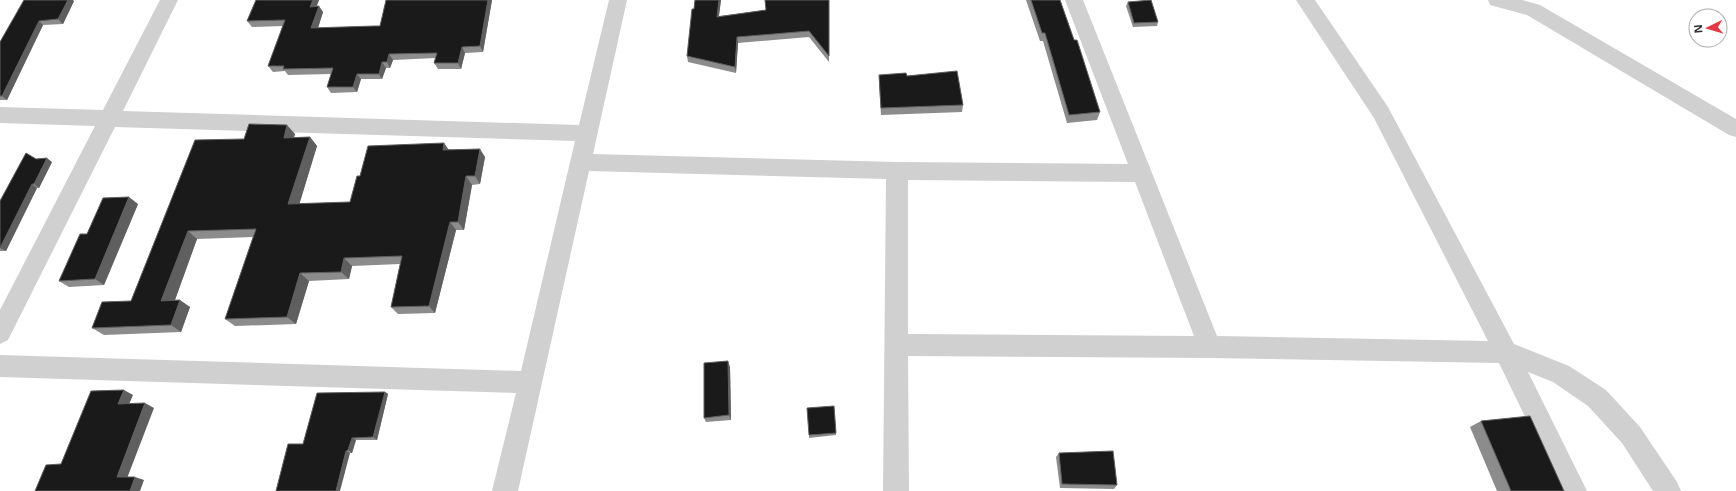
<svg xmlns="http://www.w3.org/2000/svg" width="1736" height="491" font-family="'Noto Sans',sans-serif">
  <rect width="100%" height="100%" fill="#fff"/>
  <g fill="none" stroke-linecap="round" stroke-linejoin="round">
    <!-- minor -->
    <g fill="#d0d0d0" fill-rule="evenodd">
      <path d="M160,0h18l-55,111 456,14 30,-125h18l-34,154 304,8 231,2 -63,-164h18l134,336 271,5 -114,-223 -78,-118h19l73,107 126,237 55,22 37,24 34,37 37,55 4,9h-28l-31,-48 -34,-37 -35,-24 -25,-10 59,119h-26l-62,-128 -289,-5 -302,-2 1,135h-26l3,-312 -297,-8 -71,320h-26l24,-98 -516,-16v-22l521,16 54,-230 -460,-14 -107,213 -8,4v-34l95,-184 -95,-3v-16l103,3zM908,180l227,2 59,154 -286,-2z"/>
      <polygon points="1488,0 1522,0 1540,5 1736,119 1736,137 1729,135 1527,15 1490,5"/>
    </g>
  </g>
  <!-- wall -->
  <g fill="#8c8c8c">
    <polygon points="256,0 319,0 317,6 323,12 318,28 375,26 380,26 395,0 492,0 483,52 465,53 461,69 438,69 434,63 436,58 393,60 390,68 386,68 382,79 361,79 357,92 331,93 327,87 331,74 288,75 285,71 273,72 268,66 283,26 252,27 247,21"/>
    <polygon points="695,0 721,0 719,16 766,10 829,0 829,62 809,37 738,43 736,73 688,62 687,56 694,9"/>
    <polygon points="1026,0 1060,0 1100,112 1097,120 1067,123 1043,41 1040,41"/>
    <polygon points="74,1 63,24 43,25 7,100 0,100 0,42"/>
    <polygon points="1128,2 1158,22 1157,26 1133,27 1126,6"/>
    <polygon points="879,75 907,76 963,105 962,112 881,115 879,83"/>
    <polygon points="295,134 294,137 310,137 317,146 299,204 350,202 360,176 444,143 448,149 485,157 480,184 472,185 464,230 456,230 435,313 398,314 391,307 400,264 352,266 349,279 309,281 296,324 235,326 225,319 253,237 197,239 175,300 190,307 181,332 104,335 92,328 131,301 244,139"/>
    <polygon points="36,159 52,162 39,188 37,188 6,251 0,251 0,201"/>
    <polygon points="138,204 104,285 69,287 59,281 87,234"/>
    <polygon points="730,367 731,420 706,422 704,418"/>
    <polygon points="385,392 388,394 377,440 356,440 352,453 350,453 303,444"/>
    <polygon points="834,406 836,435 809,438 809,435"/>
    <polygon points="1481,421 1564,491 1497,491 1470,427"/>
    <polygon points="1059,453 1117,485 1114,489 1060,488 1056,457"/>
  </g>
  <!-- shaded-wall -->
  <g fill="#5f5f5f">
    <polygon points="68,0 73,0 74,1 63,24 58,19"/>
    <polygon points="313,0 319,0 314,12 310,7"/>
    <polygon points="488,0 492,0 483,52 480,46"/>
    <polygon points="719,0 721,0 718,22 717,17"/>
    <polygon points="319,6 323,12 316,34 311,28"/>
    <polygon points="39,21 43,25 7,100 2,96"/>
    <polygon points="737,37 738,43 736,73 735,67"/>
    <polygon points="462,47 465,53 461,69 458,63"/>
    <polygon points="389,54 393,60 390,68 387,62"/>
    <polygon points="382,62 386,68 382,79 379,74"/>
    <polygon points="357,74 361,79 357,92 353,87"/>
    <polygon points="287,125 295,134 291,146 284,138"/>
    <polygon points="310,137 317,146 297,212 288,204"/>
    <polygon points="444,143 450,152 443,150"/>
    <polygon points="480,149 485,157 480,184 475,176"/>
    <polygon points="47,158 52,162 39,188 34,184"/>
    <polygon points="466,176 472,185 464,230 458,222"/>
    <polygon points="32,184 37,188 6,251 0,248"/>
    <polygon points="129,197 138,204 104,285 95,279"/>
    <polygon points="450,222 456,230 435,313 429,306"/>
    <polygon points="188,231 197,239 172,308 161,301"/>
    <polygon points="344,258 352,266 349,279 341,272"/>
    <polygon points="300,273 309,281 296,324 287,317"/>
    <polygon points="180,300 190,307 181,332 171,325"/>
    <polygon points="728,361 730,367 731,420 729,415"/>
    <polygon points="124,390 133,395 127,409 118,404"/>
    <polygon points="385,392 388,394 377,440 373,437"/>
    <polygon points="145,403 154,408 126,481 117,477"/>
    <polygon points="352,438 356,440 352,453 348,450"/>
    <polygon points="346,451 350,453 340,491 336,491"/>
    <polygon points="135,477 144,480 140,491 130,491"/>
  </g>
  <!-- building -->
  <g fill="#1a1a1a" stroke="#5f5f5f">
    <polygon points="24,0 68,0 58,19 39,21 2,96 0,96 0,42"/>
    <polygon points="256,0 313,0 310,7 319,6 311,28 375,26 380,26 386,0 488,0 480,46 462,47 458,63 434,63 437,53 389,54 387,62 382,62 379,74 357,74 353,87 327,87 333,68 283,69 284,66 268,66 285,20 247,21"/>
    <polygon points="695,0 719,0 717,17 766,10 765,0 829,0 829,56 809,31 737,37 735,67 687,56 692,9 694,9"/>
    <polygon points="1031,0 1060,0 1074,40 1077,40 1100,112 1069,115 1045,33 1042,33"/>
    <polygon points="1151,0 1158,22 1134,23 1128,2"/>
    <polygon points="957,71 963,105 881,108 879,75 906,73 907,76"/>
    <polygon points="249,124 287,125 284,138 310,137 288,204 350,202 357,176 360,176 368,146 444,143 443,150 480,149 475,176 466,176 458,222 450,222 429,306 391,307 402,256 344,258 341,272 300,273 287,317 225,319 256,229 188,231 161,301 180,300 171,325 92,328 102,302 131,301 195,140 244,139"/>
    <polygon points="26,153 36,159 47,158 34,184 32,184 0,248 0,201"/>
    <polygon points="129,197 95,279 59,281 80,234 87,234 103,198"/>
    <polygon points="728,361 729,415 704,418 704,363"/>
    <polygon points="124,390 118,404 145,403 117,477 135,477 130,491 35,491 46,465 61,464 91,391"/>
    <polygon points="385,392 373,437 352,438 348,450 346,451 336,491 276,491 288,444 303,444 317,393"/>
    <polygon points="834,406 836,433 809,435 807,408"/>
    <polygon points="1530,416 1564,491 1511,491 1481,421"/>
    <polygon points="1113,451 1117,485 1062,484 1059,453"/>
  </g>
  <!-- north arrow -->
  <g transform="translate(1708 28) rotate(265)"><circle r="19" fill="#ffffff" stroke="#adadad"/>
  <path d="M0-3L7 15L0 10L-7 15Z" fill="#e63946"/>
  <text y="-6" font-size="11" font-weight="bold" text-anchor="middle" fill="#333333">N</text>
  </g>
</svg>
